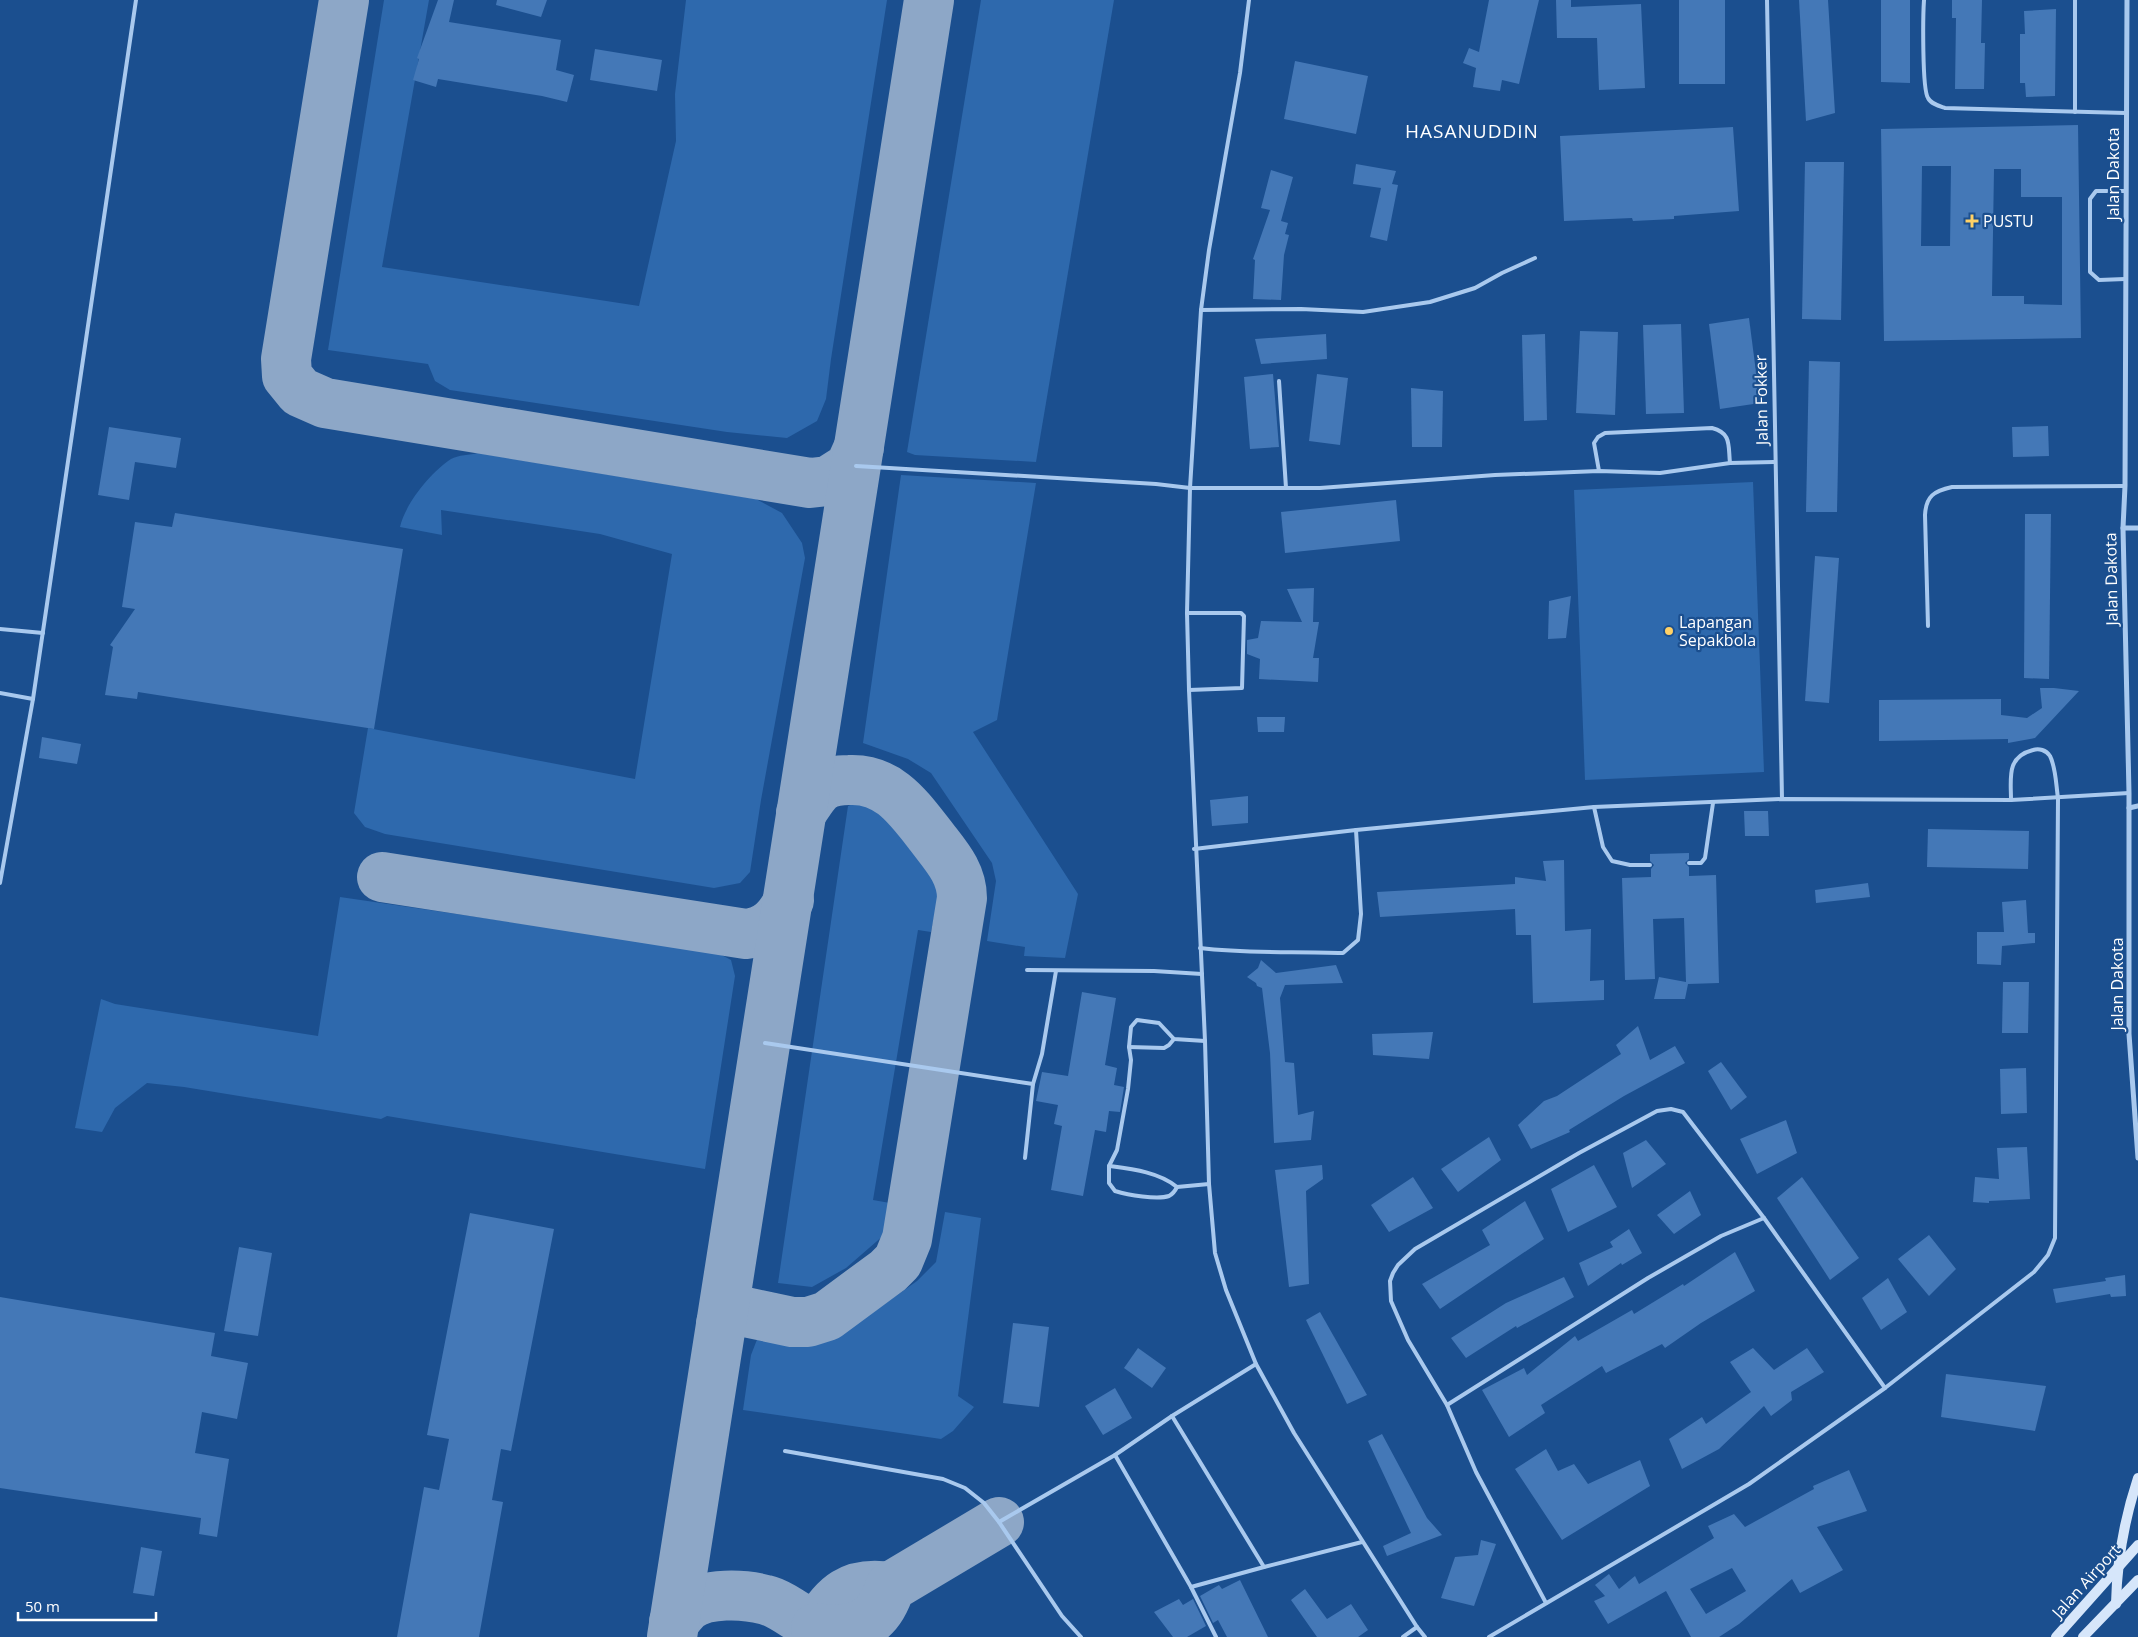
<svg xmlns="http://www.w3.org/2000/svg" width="2138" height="1637" font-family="'Open Sans',sans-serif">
  <rect width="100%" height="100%" fill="#1b4f8f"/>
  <!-- green -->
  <g fill="#2e69ad">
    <polygon points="384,0 429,0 382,267 639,306 676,141 675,94 686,0 887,0 831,359 826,399 817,421 787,438 727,432 450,390 435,381 428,364 328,350"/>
    <polygon points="981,0 1114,0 1036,462 915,455 907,452"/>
    <path d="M478,453l278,46 26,14 20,30 3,15 -44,242 -11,72 -10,11 -26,5 -329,-54 -20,-7 -11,-14 14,-85 267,51 37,-225 -72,-20 -159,-24 1,25 -42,-8c5,-23 31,-55 51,-68 7,-4 19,-4 27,-6z"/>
    <polygon points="901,475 1036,483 997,720 973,732 1078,894 1065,958 1024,956 1025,947 987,941 996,881 992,863 931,773 908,759 863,743"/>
    <polygon points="1753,482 1764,772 1585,780 1574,490"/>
    <polygon points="861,801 879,808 910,836 943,875 931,932 918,930 873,1200 890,1203 884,1235 846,1268 812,1287 778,1283 848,806"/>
    <polygon points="340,897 716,952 731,960 735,976 705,1169 387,1116 381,1119 184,1087 147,1083 115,1108 102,1132 75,1128 101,999 115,1004 318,1036"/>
    <polygon points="945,1212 981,1218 958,1396 974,1407 953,1431 941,1439 743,1410 751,1355 758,1337 768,1335 821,1342 838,1337 917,1281 936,1262"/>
  </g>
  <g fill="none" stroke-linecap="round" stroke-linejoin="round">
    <!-- taxiway -->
    <g stroke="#8da7c7" stroke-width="50">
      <polyline points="344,0 286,359 287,376 300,392 325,403 810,483 828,481 850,467 859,447"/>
      <path d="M382,877l364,57c22,-3 33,-14 43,-34"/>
      <path d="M721,1324l13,-11 11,-1 47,10h16l19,-6 61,-45 10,-10 9,-22 55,-341c0,-26 -17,-43 -32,-63 -22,-28 -42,-57 -81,-55 -11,0 -20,1 -29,8 -7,6 -13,17 -19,25"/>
      <path d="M674,1622c4,-5 9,-11 13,-15 19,-15 57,-13 79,-7 14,3 37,21 50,28 18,-32 35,-47 74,-41"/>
      <polyline points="672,1637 929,0"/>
      <path d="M822,1637l-6,-9c39,5 62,-2 74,-41l109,-65"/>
    </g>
  </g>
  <!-- building -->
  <g fill="#4478b7" fill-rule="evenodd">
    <polygon points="438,0 454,0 449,22 561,40 556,70 574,75 567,102 542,96 438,79 436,87 413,80 419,59 417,58"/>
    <polygon points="497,0 547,0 541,17 496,5"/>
    <polygon points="1489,0 1539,0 1519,84 1502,80 1500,91 1473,87 1476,68 1463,63 1469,48 1479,52"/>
    <polygon points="1556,0 1571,0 1571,7 1641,4 1645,88 1599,90 1597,38 1557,38"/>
    <rect x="1679" y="0" width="46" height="84"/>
    <polygon points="1799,0 1828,0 1835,113 1806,121"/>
    <polygon points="1881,0 1910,0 1910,83 1881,82"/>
    <polygon points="1952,0 1982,0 1981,43 1985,43 1984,89 1955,89 1956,18 1952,18"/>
    <polygon points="2056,9 2055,96 2026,97 2025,83 2020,83 2020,34 2025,34 2024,11"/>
    <polygon points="595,49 662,60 657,91 590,80"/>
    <polygon points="1295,61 1368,76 1356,134 1284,119"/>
    <path d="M2078,125l3,213 -197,3 -3,-212zM1922,166h29l-1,80h-29zM1994,169h27v28h41v108l-38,-1v-8h-32z"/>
    <polygon points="1733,127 1739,211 1674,216 1674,219 1633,221 1632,218 1564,221 1560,136"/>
    <polygon points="1805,162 1844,162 1841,320 1802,319"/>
    <polygon points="1356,164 1396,171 1392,184 1398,185 1387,241 1370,237 1381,188 1353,184"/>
    <polygon points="1271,170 1293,177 1281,221 1288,223 1285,234 1289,235 1284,255 1281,300 1253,299 1255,260 1253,259 1270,210 1261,208"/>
    <polygon points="1749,318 1760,403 1720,409 1709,324"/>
    <polygon points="1681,324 1684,413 1646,414 1643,325"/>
    <polygon points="1580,331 1618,332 1615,415 1576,413"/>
    <polygon points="1326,334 1327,359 1261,364 1255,339"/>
    <polygon points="1545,334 1547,420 1524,421 1522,335"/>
    <polygon points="1809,361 1840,362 1837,512 1806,512"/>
    <polygon points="1273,374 1279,447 1250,449 1244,377"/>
    <polygon points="1317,374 1348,378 1340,445 1309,441"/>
    <polygon points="1411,388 1443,391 1442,447 1412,447"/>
    <polygon points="2048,426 2049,456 2013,457 2012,427"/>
    <polygon points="109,427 181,438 176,468 135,462 129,500 98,495"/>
    <polygon points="1396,500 1400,541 1285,553 1281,512"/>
    <polygon points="175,513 403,549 374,729 138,692 137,699 105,695 113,647 110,645 135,609 122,607 135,522 172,527"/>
    <polygon points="2025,514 2051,514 2049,679 2024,678"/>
    <polygon points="1815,556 1839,558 1829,703 1805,701"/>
    <polygon points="1314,588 1313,622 1319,622 1313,658 1319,658 1318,682 1259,679 1260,659 1247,654 1247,640 1258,638 1261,621 1302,622 1287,589"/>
    <polygon points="1571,596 1566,638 1548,639 1549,601"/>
    <polygon points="2040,688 2054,688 2079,691 2035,738 2008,743 2008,739 1879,741 1879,700 2001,699 2001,715 2027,718 2042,708"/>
    <polygon points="1257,717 1285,717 1284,732 1258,732"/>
    <polygon points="42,737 81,744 77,764 39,758"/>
    <polygon points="1248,796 1248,823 1212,826 1210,800"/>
    <polygon points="1744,811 1768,811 1769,836 1745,836"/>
    <polygon points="1928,829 2029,831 2028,869 1927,867"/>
    <polygon points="1689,853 1689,859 1685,863 1689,867 1689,876 1716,875 1719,983 1688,984 1685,999 1654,999 1659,977 1686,982 1684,918 1653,919 1655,979 1625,980 1622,878 1651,877 1651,869 1654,865 1650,861 1650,854"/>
    <polygon points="1564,860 1565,931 1591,929 1590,981 1604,980 1604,1000 1533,1003 1531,935 1516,935 1515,909 1380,917 1377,892 1515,884 1515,877 1546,881 1543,861"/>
    <polygon points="1868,883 1870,897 1816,903 1815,890"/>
    <polygon points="2026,900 2028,933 2035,933 2035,943 2002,946 2001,965 1977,964 1977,932 2004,932 2002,902"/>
    <polygon points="1261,960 1276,973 1336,965 1343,983 1285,985 1280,998 1285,1062 1294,1063 1298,1115 1314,1111 1311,1140 1274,1143 1270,1053 1262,988 1257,986 1256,983 1247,977 1258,968"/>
    <polygon points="2003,982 2029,982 2028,1033 2002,1033"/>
    <polygon points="1082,992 1116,998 1105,1065 1117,1068 1114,1085 1124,1087 1120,1112 1109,1111 1106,1132 1095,1130 1083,1196 1051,1190 1062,1126 1054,1124 1058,1105 1036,1101 1042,1072 1068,1076"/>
    <polygon points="1638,1026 1650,1060 1675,1046 1685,1063 1624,1096 1569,1130 1570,1132 1531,1149 1518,1125 1544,1101 1557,1096 1621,1054 1616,1045"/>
    <polygon points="1433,1032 1429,1059 1373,1055 1372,1034"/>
    <polygon points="1721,1062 1747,1097 1731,1110 1708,1071"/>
    <polygon points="2026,1068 2027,1113 2001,1114 2000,1069"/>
    <polygon points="1786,1120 1797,1153 1757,1174 1740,1139"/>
    <polygon points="1489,1137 1501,1160 1458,1192 1441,1169"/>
    <polygon points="1646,1140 1666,1164 1632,1188 1623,1153"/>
    <polygon points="2027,1147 2030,1199 1989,1201 1989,1203 1973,1202 1975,1177 1999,1179 1997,1148"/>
    <polygon points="1322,1165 1323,1179 1306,1191 1309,1284 1289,1287 1275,1170"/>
    <polygon points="1594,1165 1617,1207 1568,1232 1551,1189"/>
    <polygon points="1413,1177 1433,1208 1389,1232 1371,1205"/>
    <polygon points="1802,1177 1859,1258 1830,1280 1777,1198"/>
    <polygon points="1690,1191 1701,1215 1674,1234 1657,1215"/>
    <polygon points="1525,1201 1544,1239 1440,1309 1422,1284 1490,1245 1482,1230"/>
    <polygon points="470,1213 554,1229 511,1451 501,1449 492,1500 503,1502 479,1637 397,1637 424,1487 439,1490 449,1439 427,1435"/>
    <polygon points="1629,1229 1642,1253 1622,1265 1621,1263 1588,1286 1579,1263 1613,1247 1610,1242"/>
    <polygon points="1929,1235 1956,1269 1929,1296 1898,1259"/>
    <polygon points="239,1247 272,1253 258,1336 224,1331"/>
    <polygon points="1735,1252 1755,1291 1701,1323 1665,1348 1662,1344 1606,1373 1602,1366 1541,1405 1545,1413 1509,1437 1482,1390 1524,1368 1527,1375 1575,1336 1578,1341 1632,1310 1634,1314 1683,1284 1684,1286"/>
    <polygon points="2125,1275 2126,1296 2111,1297 2110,1294 2056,1303 2053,1289 2106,1281 2105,1278"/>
    <polygon points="1564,1277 1574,1297 1517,1328 1516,1326 1466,1358 1451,1338 1506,1303"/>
    <polygon points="1888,1278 1907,1312 1881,1330 1862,1298"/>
    <polygon points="0,1297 215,1333 211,1356 248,1363 237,1419 202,1412 195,1453 229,1459 217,1537 199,1534 201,1518 0,1488"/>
    <polygon points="1320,1312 1367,1395 1347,1404 1306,1320"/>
    <polygon points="1013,1323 1049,1327 1039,1407 1003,1403"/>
    <polygon points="1138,1348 1166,1368 1152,1388 1124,1368"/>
    <polygon points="1753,1348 1774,1370 1807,1348 1824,1372 1791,1392 1792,1400 1771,1416 1764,1406 1719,1449 1682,1469 1669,1439 1702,1417 1706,1424 1751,1392 1730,1362"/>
    <polygon points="1946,1374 2046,1386 2035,1431 1941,1417"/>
    <polygon points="1115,1388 1132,1418 1103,1435 1085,1406"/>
    <polygon points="1382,1434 1427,1518 1442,1535 1387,1556 1383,1546 1411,1533 1368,1441"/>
    <polygon points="1546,1449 1558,1471 1574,1464 1588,1484 1640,1460 1650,1486 1562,1540 1515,1469"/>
    <path d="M1849,1470l18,41 -50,16 26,43 -43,23 -8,-14 -53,45 -20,13h-28l-25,-46 -58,33 -14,-23 11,-5 -10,-11 14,-11 10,15 16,-13 4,8 75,-46 -6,-12 26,-12 11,13 69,-38 -1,-3zM1732,1568l14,23 -40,23 -16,-25z"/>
    <polygon points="1481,1540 1496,1544 1474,1606 1441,1598 1455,1557 1478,1555"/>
    <polygon points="141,1547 162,1551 154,1596 133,1593"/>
    <polygon points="1240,1580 1268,1637 1227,1637 1218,1620 1213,1623 1200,1596 1219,1585 1222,1589"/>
    <polygon points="1305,1589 1327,1619 1351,1604 1368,1630 1358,1637 1317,1637 1291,1600"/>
    <polygon points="1179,1599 1183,1605 1193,1599 1206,1626 1187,1637 1173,1637 1154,1612"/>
  </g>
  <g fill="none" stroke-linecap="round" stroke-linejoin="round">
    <!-- lane -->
    <g stroke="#a9c9ee" stroke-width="4">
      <polyline points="1249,0 1240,73 1209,250 1201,310 1190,488 1187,613 1189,690 1205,1041 1209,1184 1215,1253 1226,1290 1256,1364 1294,1433 1417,1627 1425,1637"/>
      <polyline points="1767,0 1782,799"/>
      <path d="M1924,0c-1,15 -2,89 4,98 3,6 11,8 17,10l181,5"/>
      <polyline points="2075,112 2075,0"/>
      <polyline points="2125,279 2099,280 2090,272 2090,199 2096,191 2126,191"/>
      <polyline points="1201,310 1301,309 1363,312 1430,302 1475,288 1502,273 1535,258"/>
      <polyline points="1279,381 1286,488"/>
      <polyline points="856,466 1156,484 1190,488 1320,488 1495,475 1599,471 1660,473 1730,463 1774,462"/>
      <path d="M1599,471l-5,-28 4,-6 7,-4 107,-5c20,5 16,18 18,35"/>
      <polyline points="1187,613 1241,613 1244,616 1242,688 1189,690"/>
      <path d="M1928,626l-3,-111c1,-19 9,-24 27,-28l173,-1"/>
      <polyline points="0,629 43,633"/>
      <polyline points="0,693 33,699"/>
      <polyline points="1594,807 1603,847 1612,861 1630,865 1650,865"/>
      <polyline points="1194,849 1356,830 1594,807 1782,799 2011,800 2129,793"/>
      <polyline points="1689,863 1701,863 1705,858 1713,803"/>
      <polyline points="0,883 33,699 136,0"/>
      <path d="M1200,948c47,6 95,3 143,5l15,-13 3,-26 -5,-84"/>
      <polyline points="1027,970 1154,971 1202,974"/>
      <polyline points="765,1043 1033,1084"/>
      <polyline points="1129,1047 1164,1048 1169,1045 1174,1039"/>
      <polyline points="1025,1158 1033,1084 1042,1054 1056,971"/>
      <path d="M1109,1166c23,3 50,6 68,21l32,-3"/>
      <path d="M1177,1187c-2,4 -4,7 -8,9 -12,4 -41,-1 -54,-5l-6,-8v-17l8,-16 11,-61 3,-29 -2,-13 2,-20 6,-7 22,3 15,16 31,2"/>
      <polyline points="1447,1405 1648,1278 1721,1236 1764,1218"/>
      <polyline points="1172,1416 1264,1567 1362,1542"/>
      <polyline points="785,1451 943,1479 965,1488 984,1503 999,1522 1062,1616 1081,1637"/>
      <polyline points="1115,1455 1191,1587 1264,1567"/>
      <polyline points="999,1522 1115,1455 1172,1416 1256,1364"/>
      <polyline points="1191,1587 1216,1637"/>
      <polyline points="1546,1603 1476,1472 1447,1405 1408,1340 1391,1301 1390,1281 1393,1273 1398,1265 1415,1249 1579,1153 1657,1111 1671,1109 1683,1112 1764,1218 1885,1388"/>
      <polyline points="1403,1637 1417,1627"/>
      <path d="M1489,1637l260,-153 136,-96 149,-116 14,-17 7,-17 3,-440c-2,-13 -2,-30 -8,-42 -4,-6 -11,-8 -17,-6 -27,7 -22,28 -22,50"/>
    </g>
    <!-- street -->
    <g stroke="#a9c9ee" stroke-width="5">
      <polyline points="2127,0 2125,486 2123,528 2129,793 2129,1034 2138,1158"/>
      <polyline points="2123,528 2138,528"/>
      <polyline points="2129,808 2138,806"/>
    </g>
    <!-- secondary -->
    <g stroke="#d6e6fa" stroke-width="10">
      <path d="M2116,1604c1,-45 8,-84 22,-126"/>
      <polyline points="2056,1637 2138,1545"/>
      <polyline points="2083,1637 2138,1580"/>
    </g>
  </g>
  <!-- markers -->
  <g fill="#ffd166" stroke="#1b4f8f" stroke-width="2">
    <path d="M1969.5 213.5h5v5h5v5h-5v5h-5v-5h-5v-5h5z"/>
    <circle cx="1669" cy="631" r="5"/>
  </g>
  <g text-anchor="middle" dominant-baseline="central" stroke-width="4.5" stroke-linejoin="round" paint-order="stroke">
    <!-- street labels -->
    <g font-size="16" fill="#fff" stroke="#1b4f8f">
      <text transform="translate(2113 174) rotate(-90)">Jalan Dakota</text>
      <text transform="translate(1761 400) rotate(-91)">Jalan Fokker</text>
      <text transform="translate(2111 579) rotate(-91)">Jalan Dakota</text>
      <text transform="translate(2117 984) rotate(-90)">Jalan Dakota</text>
      <text transform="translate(2086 1581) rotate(-48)">Jalan Airport</text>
    </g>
    <!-- poi labels -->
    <g font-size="16" fill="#fff" stroke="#1b4f8f" text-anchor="start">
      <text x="1983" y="221">PUSTU</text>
      <text x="1679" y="622">Lapangan<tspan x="1679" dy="18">Sepakbola</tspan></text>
    </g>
    <!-- quarter labels -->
    <g font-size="19" letter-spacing="1" fill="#fff" stroke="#1b4f8f">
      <text x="1472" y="131">HASANUDDIN</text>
    </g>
  </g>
  <!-- scale -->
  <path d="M18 1612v8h138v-8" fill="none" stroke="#ffffff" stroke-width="2.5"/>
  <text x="25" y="1612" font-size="15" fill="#ffffff" stroke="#1b4f8f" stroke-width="4" paint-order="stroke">50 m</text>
</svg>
